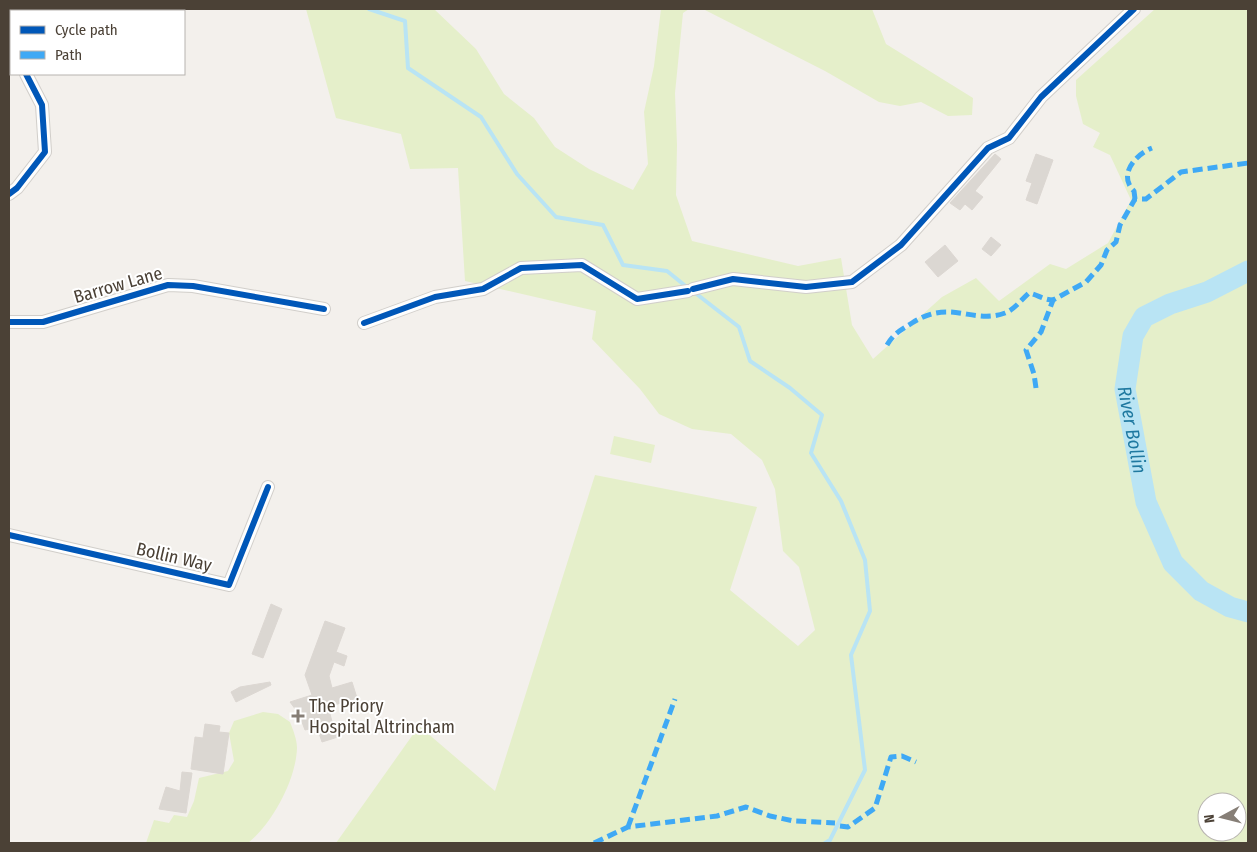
<svg xmlns="http://www.w3.org/2000/svg" width="1257" height="852" font-family="'Fira Sans Condensed',sans-serif">
  <rect width="100%" height="100%" fill="#f3f0ec"/>
  <!-- green -->
  <g fill="#e5efca" fill-rule="evenodd">
    <path d="M306,9h128l42,40 28,45 30,24 21,29 34,22 44,21 15,-26 -4,-52 10,-46 7,-57h28l-6,4 -8,80 2,52 -1,50 16,46 106,25 43,-8 11,67 21,34 69,-62 34,-19 23,23 51,-37 16,5 42,-26 23,-43 -21,-45 -17,-8 7,-14 -17,-9 -7,-28v-16l79,-71h93v834h-912l83,-117 76,65 100,-316 162,32 -27,83 68,56 17,-16 -16,-63 -16,-16 -8,-62 -13,-29 -31,-26 -39,-5 -33,-15 -19,-25 -48,-50 4,-28 -131,-30 -7,-113 -48,1 -9,-35 -65,-16zM1207,802h30v30h-30z"/>
    <polygon points="703,9 872,9 886,44 973,98 972,115 948,116 921,102 900,106 879,102 825,71"/>
    <polygon points="614,436 655,445 651,463 610,454"/>
    <path d="M263,712l15,2 12,8c3,8 7,17 7,26 -1,32 -25,76 -49,95h-102l8,-23 15,3 5,-8 13,2 7,-16 5,-23 29,-7 6,-10 -5,-28 5,-12z"/>
  </g>
  <g fill="none" stroke-linecap="round" stroke-linejoin="round">
    <!-- stream -->
    <g stroke="#b9e4f4" stroke-width="4">
      <polyline points="369,9 405,21 408,68 481,117 517,174 556,217 603,225 623,265 667,271 688,288"/>
      <polyline points="694,292 739,327 750,361 790,388 822,415 811,453 841,501 865,560 870,611 851,655 865,770 830,840 825,843"/>
    </g>
    <!-- river -->
    <path stroke="#b9e4f4" stroke-width="21" id="s1" d="M1248,271l-41,21 -37,12 -26,13 -11,19 -8,53 21,113 27,61 28,28 29,16 18,5"/>
  </g>
  <!-- building -->
  <g fill="#dbd7d2" stroke="#dcd7d2">
    <polygon points="995,154 1001,159 975,191 983,197 972,210 965,204 960,210 950,203"/>
    <polygon points="1036,154 1053,160 1037,204 1026,200 1032,183 1026,181"/>
    <polygon points="991,237 1001,245 991,256 982,249"/>
    <polygon points="945,245 958,261 938,277 925,262"/>
    <polygon points="271,604 282,609 263,658 252,654"/>
    <polygon points="325,621 345,628 336,652 347,656 344,666 334,662 329,676 332,688 352,682 357,698 328,707 333,725 337,724 341,736 322,742 317,727 305,730 299,714 290,702 312,695 305,675"/>
    <polygon points="270,682 271,685 236,702 231,692 240,687"/>
    <polygon points="205,724 220,726 219,732 229,733 223,774 191,769 195,737 203,738"/>
    <polygon points="182,772 192,773 186,813 159,809 166,787 180,791"/>
  </g>
  <g fill="none" stroke-linecap="round" stroke-linejoin="round">
    <defs>
      <g id="minor">
        <polyline points="9,194 17,188 45,152 42,105 26,74"/>
        <polyline points="693,289 733,279 806,287 852,282 901,245 988,148 1009,138 1041,97 1134,9"/>
        <polyline points="9,322 43,322 168,285 193,286 324,309"/>
        <polyline points="364,323 435,297 483,289 521,268 582,265 637,299 688,291"/>
        <polyline points="9,535 229,585 268,487"/>
      </g>
    </defs>
    <!-- minor casing -->
    <use href="#minor" stroke="#d1ceca" stroke-width="14"/>
    <!-- minor -->
    <use href="#minor" stroke="#fdfdfc" stroke-width="12"/>
    <!-- quiet -->
    <g stroke="#3fa9f5" stroke-width="5" stroke-dasharray="10 5" stroke-linecap="butt">
      <path d="M1135,199l-1,-8c-16,-15 0,-36 18,-43"/>
      <path d="M887,345c7,-12 14,-15 25,-22 39,-25 60,2 93,-10 10,-4 16,-13 24,-20 9,2 15,7 24,7"/>
      <polyline points="1036,388 1034,374 1026,350 1041,332 1053,300 1086,282 1101,265 1107,250 1116,242 1120,225 1135,199 1146,199 1181,172 1248,163"/>
      <polyline points="840,826 848,827 875,808 891,757 902,756 916,762"/>
      <polyline points="628,827 675,699"/>
      <polyline points="594,843 628,827 717,816 746,807 770,816 794,821 835,823"/>
    </g>
    <defs>
      <g id="cycleway">
        <polyline points="9,194 17,188 45,152 42,105 26,74"/>
        <polyline points="693,289 733,279 806,287 852,282 901,245 988,148 1009,138 1041,97 1134,9"/>
        <polyline points="9,322 43,322 168,285 193,286 324,309"/>
        <polyline points="364,323 435,297 483,289 521,268 582,265 637,299 688,291"/>
        <polyline points="9,535 229,585 268,487"/>
      </g>
    </defs>
    <!-- cycleway casing -->
    <use href="#cycleway" stroke="#fff" stroke-width="9"/>
    <!-- cycleway -->
    <use href="#cycleway" stroke="#0057b8" stroke-width="6"/>
  </g>
  <!-- markers -->
  <path fill="#867e76" stroke="#fff" stroke-width="2" d="M295.5 708.5h5v5h5v5h-5v5h-5v-5h-5v-5h5z"/>
  <g text-anchor="middle" dominant-baseline="central" stroke-width="4" stroke-linejoin="round" paint-order="stroke">
    <!-- street labels -->
    <g font-size="18" fill="#4b4136" stroke="#fff">
      <text transform="translate(118 285) rotate(-16)">Barrow Lane</text>
      <text transform="translate(174 557) rotate(13)">Bollin Way</text>
    </g>
    <!-- poi labels -->
    <g font-size="18" fill="#4b4136" stroke="#fff" text-anchor="start">
      <text x="309" y="706">The Priory<tspan x="309" dy="21">Hospital Altrincham</tspan></text>
    </g>
    <!-- water labels -->
    <g font-size="19" font-style="italic" fill="#1f79a0" stroke="#fff">
      <text stroke="none"><textPath href="#s1" startOffset="231">River Bollin</textPath></text>
    </g>
  </g>
  <!-- border -->
  <rect width="1257" height="852" fill="none" stroke="#4b4136" stroke-width="20"/>
  <!-- legend -->
  <rect x="10" y="10" width="175" height="65" fill="#ffffff" stroke="#b7b3af"/>
  <rect x="20" y="26" width="25" height="8" fill="#0057b8" stroke="#b7b3af"/>
  <text x="55" y="35" font-size="15" fill="#4b4136">Cycle path</text>
  <rect x="20" y="51" width="25" height="8" fill="#3fa9f5" stroke="#b7b3af"/>
  <text x="55" y="60" font-size="15" fill="#4b4136">Path</text>
  <!-- north arrow -->
  <g transform="translate(1222 817) rotate(263)"><circle r="24" fill="#ffffff" stroke="#b7b3af"/>
  <path d="M0-4L9 19L0 12L-9 19Z" fill="#867e76"/>
  <text y="-8" font-size="14" font-weight="bold" text-anchor="middle" fill="#4b4136">N</text>
  </g>
</svg>
